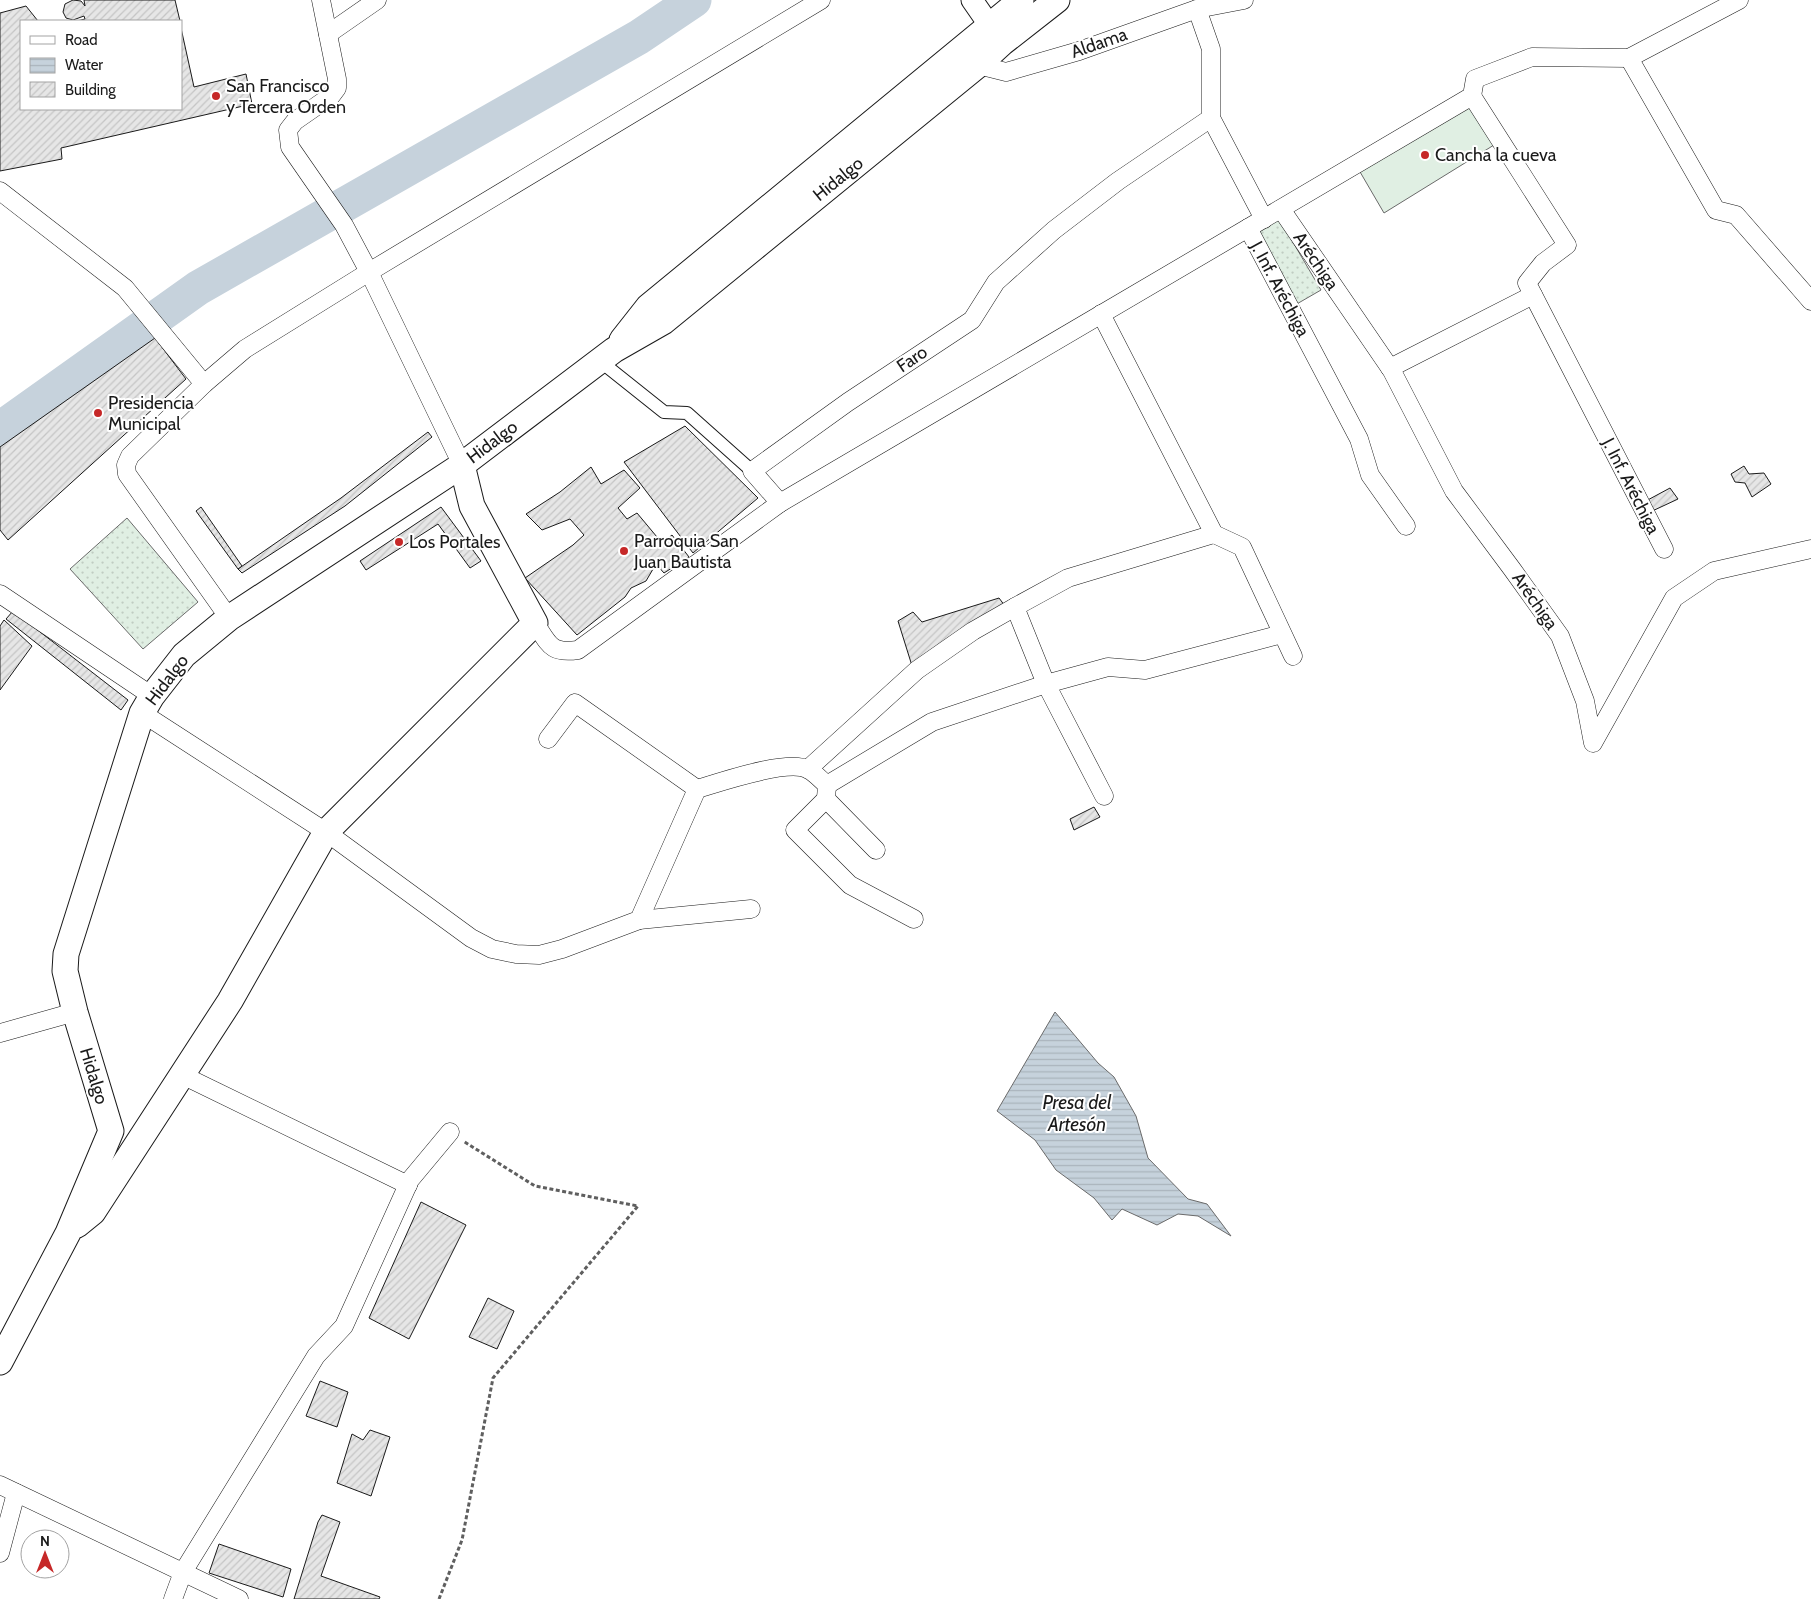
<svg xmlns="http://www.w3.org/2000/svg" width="1811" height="1599" font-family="Cabin,sans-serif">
  <defs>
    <pattern id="grass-dots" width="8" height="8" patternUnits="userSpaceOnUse" patternTransform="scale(1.25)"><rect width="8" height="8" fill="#e0efe3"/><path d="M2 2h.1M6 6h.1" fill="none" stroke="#c0ccc2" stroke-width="1.8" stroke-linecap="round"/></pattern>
    <pattern id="water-rules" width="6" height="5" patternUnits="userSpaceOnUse" patternTransform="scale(1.25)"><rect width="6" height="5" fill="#c6d2dc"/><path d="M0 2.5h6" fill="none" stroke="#aab4bc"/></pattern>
    <pattern id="building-hatch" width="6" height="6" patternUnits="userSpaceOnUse" patternTransform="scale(1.25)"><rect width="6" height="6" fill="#e6e6e6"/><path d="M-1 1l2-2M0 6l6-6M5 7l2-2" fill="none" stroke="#c5c5c5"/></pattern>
  </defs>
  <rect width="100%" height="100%" fill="#fff"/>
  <!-- grass -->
  <g fill="url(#grass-dots)" stroke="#6a6a6a">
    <polygon points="1277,215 1321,290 1295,305 1251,229"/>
    <polygon points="127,518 198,602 143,649 70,569"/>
  </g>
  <!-- garden -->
  <polygon fill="#e0efe3" stroke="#6a6a6a" points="1467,99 1494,145 1384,213 1356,165"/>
  <!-- water -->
  <polygon fill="url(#water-rules)" stroke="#6a6a6a" points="1055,1012 1098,1063 1114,1077 1136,1116 1148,1158 1188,1199 1207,1204 1231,1236 1198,1216 1178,1214 1157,1225 1122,1209 1112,1220 1094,1198 1056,1170 1035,1140 997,1111"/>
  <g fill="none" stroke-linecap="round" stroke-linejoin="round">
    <!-- river -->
    <polyline stroke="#c6d2dc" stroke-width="35" points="0,429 198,288 639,37 694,0"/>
  </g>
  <!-- building -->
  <g fill="url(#building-hatch)" stroke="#1a1a1a">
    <polygon points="73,0 81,1 85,6 84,0 175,0 180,21 77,21 85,19 84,16 73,20 66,18 63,12 65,4"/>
    <polygon points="26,6 38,21 21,21 21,109 181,109 181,28 194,87 246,74 252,104 61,148 62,159 0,171 0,13"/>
    <polygon points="155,338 186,379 8,540 0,530 0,447"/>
    <polygon points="685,426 758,498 693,553 624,462"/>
    <polygon points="428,432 432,437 345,506 242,573 238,569 341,498"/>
    <polygon points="1744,466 1749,474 1764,473 1771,484 1752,497 1745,483 1735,482 1731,474"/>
    <polygon points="591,467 601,484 624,470 640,488 618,508 627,519 637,513 662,543 672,535 689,557 664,573 656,564 646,581 631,588 625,597 577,635 525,578 573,545 584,535 570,519 542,530 526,514 560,492"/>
    <polygon points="1670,488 1678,499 1648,513 1644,502"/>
    <polygon points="201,507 242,566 238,569 196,511"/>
    <polygon points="441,507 481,561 470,568 438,524 366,570 360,561"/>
    <polygon points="999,598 1005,606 913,669 898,621 913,612 922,622"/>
    <polygon points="13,611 128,700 121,710 6,619"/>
    <polygon points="4,620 32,646 0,690 0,626"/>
    <polygon points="1094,807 1100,817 1074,830 1070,819"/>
    <polygon points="421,1202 466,1225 409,1339 369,1318"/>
    <polygon points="488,1298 514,1311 497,1349 469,1337"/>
    <polygon points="320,1381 348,1392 337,1427 306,1416"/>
    <polygon points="370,1430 390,1437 371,1496 337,1483 352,1434 363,1440"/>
    <polygon points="322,1515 340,1522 321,1576 380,1597 379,1599 294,1599 318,1522"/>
    <polygon points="219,1544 291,1569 283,1597 209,1573"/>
  </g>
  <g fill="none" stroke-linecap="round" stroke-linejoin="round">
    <defs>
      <polyline id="pedestrian" points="600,361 664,412 687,413 752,471"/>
      <g id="minor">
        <polyline points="321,0 337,79 337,88 331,96 295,121 288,130 290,147 344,225 369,272 462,465"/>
        <polyline points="1197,9 1211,49 1211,118 1264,219"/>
        <polyline points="328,34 377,0"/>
        <polyline points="1629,58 1716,210 1736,215 1811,301"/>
        <polyline points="970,60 978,65 1006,72 1079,51 1197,9 1244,0"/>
        <polyline points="1472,96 1567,245 1543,263 1527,283 1664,549"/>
        <polyline points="0,191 125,288 204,384"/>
        <polyline points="1281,209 1392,371 1454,491 1512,569 1560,636 1585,701 1593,743 1674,598 1714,571 1811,549"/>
        <polyline points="1101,314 1214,534 1242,547 1293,656"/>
        <polyline points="1390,368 1533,295"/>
        <polyline points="780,503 752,471 848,402 972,320 996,282 1054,230 1118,181 1211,118"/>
        <polyline points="1406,526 1370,475 1359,439 1248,228 1472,96 1475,79 1532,57 1629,58 1739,0"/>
        <polyline points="0,594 152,696"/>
        <polyline points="229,618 127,474 126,465 130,456 204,384 245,349 369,272 821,0"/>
        <path d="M535,623c14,21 15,31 43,27l202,-147 468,-275"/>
        <path d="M142,713l184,119 145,106 21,11 24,5 23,1 23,-6 77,-29 58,-131c24,-7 92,-31 112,-19 6,3 12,10 18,15l-1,14 50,51"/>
        <polyline points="548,739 575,703 697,789"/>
        <polyline points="808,769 917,670 973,631 1015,607"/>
        <polyline points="827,785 932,722 1046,684 1108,667 1145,670 1282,634"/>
        <polyline points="1104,796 1046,684 1015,607 1068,578 1214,534"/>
        <polyline points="826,799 795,830 850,885 914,919"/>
        <polyline points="639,920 751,909"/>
        <polyline points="0,1033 75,1012"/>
        <polyline points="182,1075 408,1185"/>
        <polyline points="0,1485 239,1599"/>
        <polyline points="0,1553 16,1493"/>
        <polyline points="173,1599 183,1572 316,1356 344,1326 410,1180 450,1132"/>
      </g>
      <polyline id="tertiary" points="972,0 999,39"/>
      <g id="secondary">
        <polyline points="622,340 648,307 1021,0"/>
        <polyline points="77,1225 93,1212 230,1001 326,832 535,623 472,506 462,465"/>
        <polyline points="0,1362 68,1233 111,1131 75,1012 65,971 66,954 142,713 152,696 184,655 229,618 462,465 614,350 663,322 978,65 1002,43 1057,0"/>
      </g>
    </defs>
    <!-- pedestrian casing -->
    <use href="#pedestrian" stroke="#1a1a1a" stroke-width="14"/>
    <!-- minor casing -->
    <use href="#minor" stroke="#1a1a1a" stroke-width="19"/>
    <!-- tertiary casing -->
    <use href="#tertiary" stroke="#1a1a1a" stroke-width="23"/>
    <!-- secondary casing -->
    <use href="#secondary" stroke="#1a1a1a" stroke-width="27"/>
    <!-- path -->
    <polyline stroke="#5f5f5f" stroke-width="3" stroke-dasharray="4 2.5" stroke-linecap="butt" points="439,1599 462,1540 493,1378 638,1206 535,1186 463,1141"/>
    <!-- pedestrian -->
    <use href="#pedestrian" stroke="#fff" stroke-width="12"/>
    <!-- minor -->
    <use href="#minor" stroke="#fff" stroke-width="18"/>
    <!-- tertiary -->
    <use href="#tertiary" stroke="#fff" stroke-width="21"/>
    <!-- secondary -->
    <use href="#secondary" stroke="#fff" stroke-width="25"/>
  </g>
  <!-- markers -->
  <g fill="#c62828" stroke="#fff" stroke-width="2">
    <circle cx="216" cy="96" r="5"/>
    <circle cx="1425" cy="155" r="5"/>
    <circle cx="98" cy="413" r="5"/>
    <circle cx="399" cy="542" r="5"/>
    <circle cx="624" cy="551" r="5"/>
  </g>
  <g text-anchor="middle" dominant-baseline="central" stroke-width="4" stroke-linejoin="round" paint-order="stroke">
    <!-- street labels -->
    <g font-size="18" fill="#1a1a1a" stroke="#fff">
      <text transform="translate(1099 43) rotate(-19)">Aldama</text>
      <text transform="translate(838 179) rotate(-39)">Hidalgo</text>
      <text transform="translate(1316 261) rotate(56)">Aréchiga</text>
      <text transform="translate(1280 289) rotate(62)">J. Inf. Aréchiga</text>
      <text transform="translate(912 359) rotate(-34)">Faro</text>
      <text transform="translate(492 442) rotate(-37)">Hidalgo</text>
      <text transform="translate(1631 486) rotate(63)">J. Inf. Aréchiga</text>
      <text transform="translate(1535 601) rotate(55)">Aréchiga</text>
      <text transform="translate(167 680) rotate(-53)">Hidalgo</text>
      <text transform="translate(94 1076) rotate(73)">Hidalgo</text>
    </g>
    <!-- poi labels -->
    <g font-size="18" fill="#1a1a1a" stroke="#fff" text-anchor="start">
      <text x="226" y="86">San Francisco<tspan x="226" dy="21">y Tercera Orden</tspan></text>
      <text x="1435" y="155">Cancha la cueva</text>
      <text x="108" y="403">Presidencia<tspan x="108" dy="21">Municipal</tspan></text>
      <text x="634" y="541">Parroquia San<tspan x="634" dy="21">Juan Bautista</tspan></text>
      <text x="409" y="542">Los Portales</text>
    </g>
    <!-- water labels -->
    <g font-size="19" font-style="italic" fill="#1a1a1a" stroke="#fff">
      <text x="1077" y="1102">Presa del<tspan x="1077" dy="22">Artesón</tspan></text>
    </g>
  </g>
  <!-- legend -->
  <rect x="20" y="20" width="162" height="90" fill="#ffffff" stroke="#a3a3a3"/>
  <rect x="30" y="36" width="25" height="8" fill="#ffffff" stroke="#a3a3a3"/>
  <text x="65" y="45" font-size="15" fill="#1a1a1a">Road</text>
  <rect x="30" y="58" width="25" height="15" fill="url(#water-rules)" stroke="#a3a3a3"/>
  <text x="65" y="70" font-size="15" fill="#1a1a1a">Water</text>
  <rect x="30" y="82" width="25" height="15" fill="url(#building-hatch)" stroke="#a3a3a3"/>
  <text x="65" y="95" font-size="15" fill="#1a1a1a">Building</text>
  <!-- north arrow -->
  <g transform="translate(45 1554)"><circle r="24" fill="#ffffff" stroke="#a3a3a3"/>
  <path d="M0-4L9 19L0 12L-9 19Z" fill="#c62828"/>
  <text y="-8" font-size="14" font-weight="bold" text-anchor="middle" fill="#1a1a1a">N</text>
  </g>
</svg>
